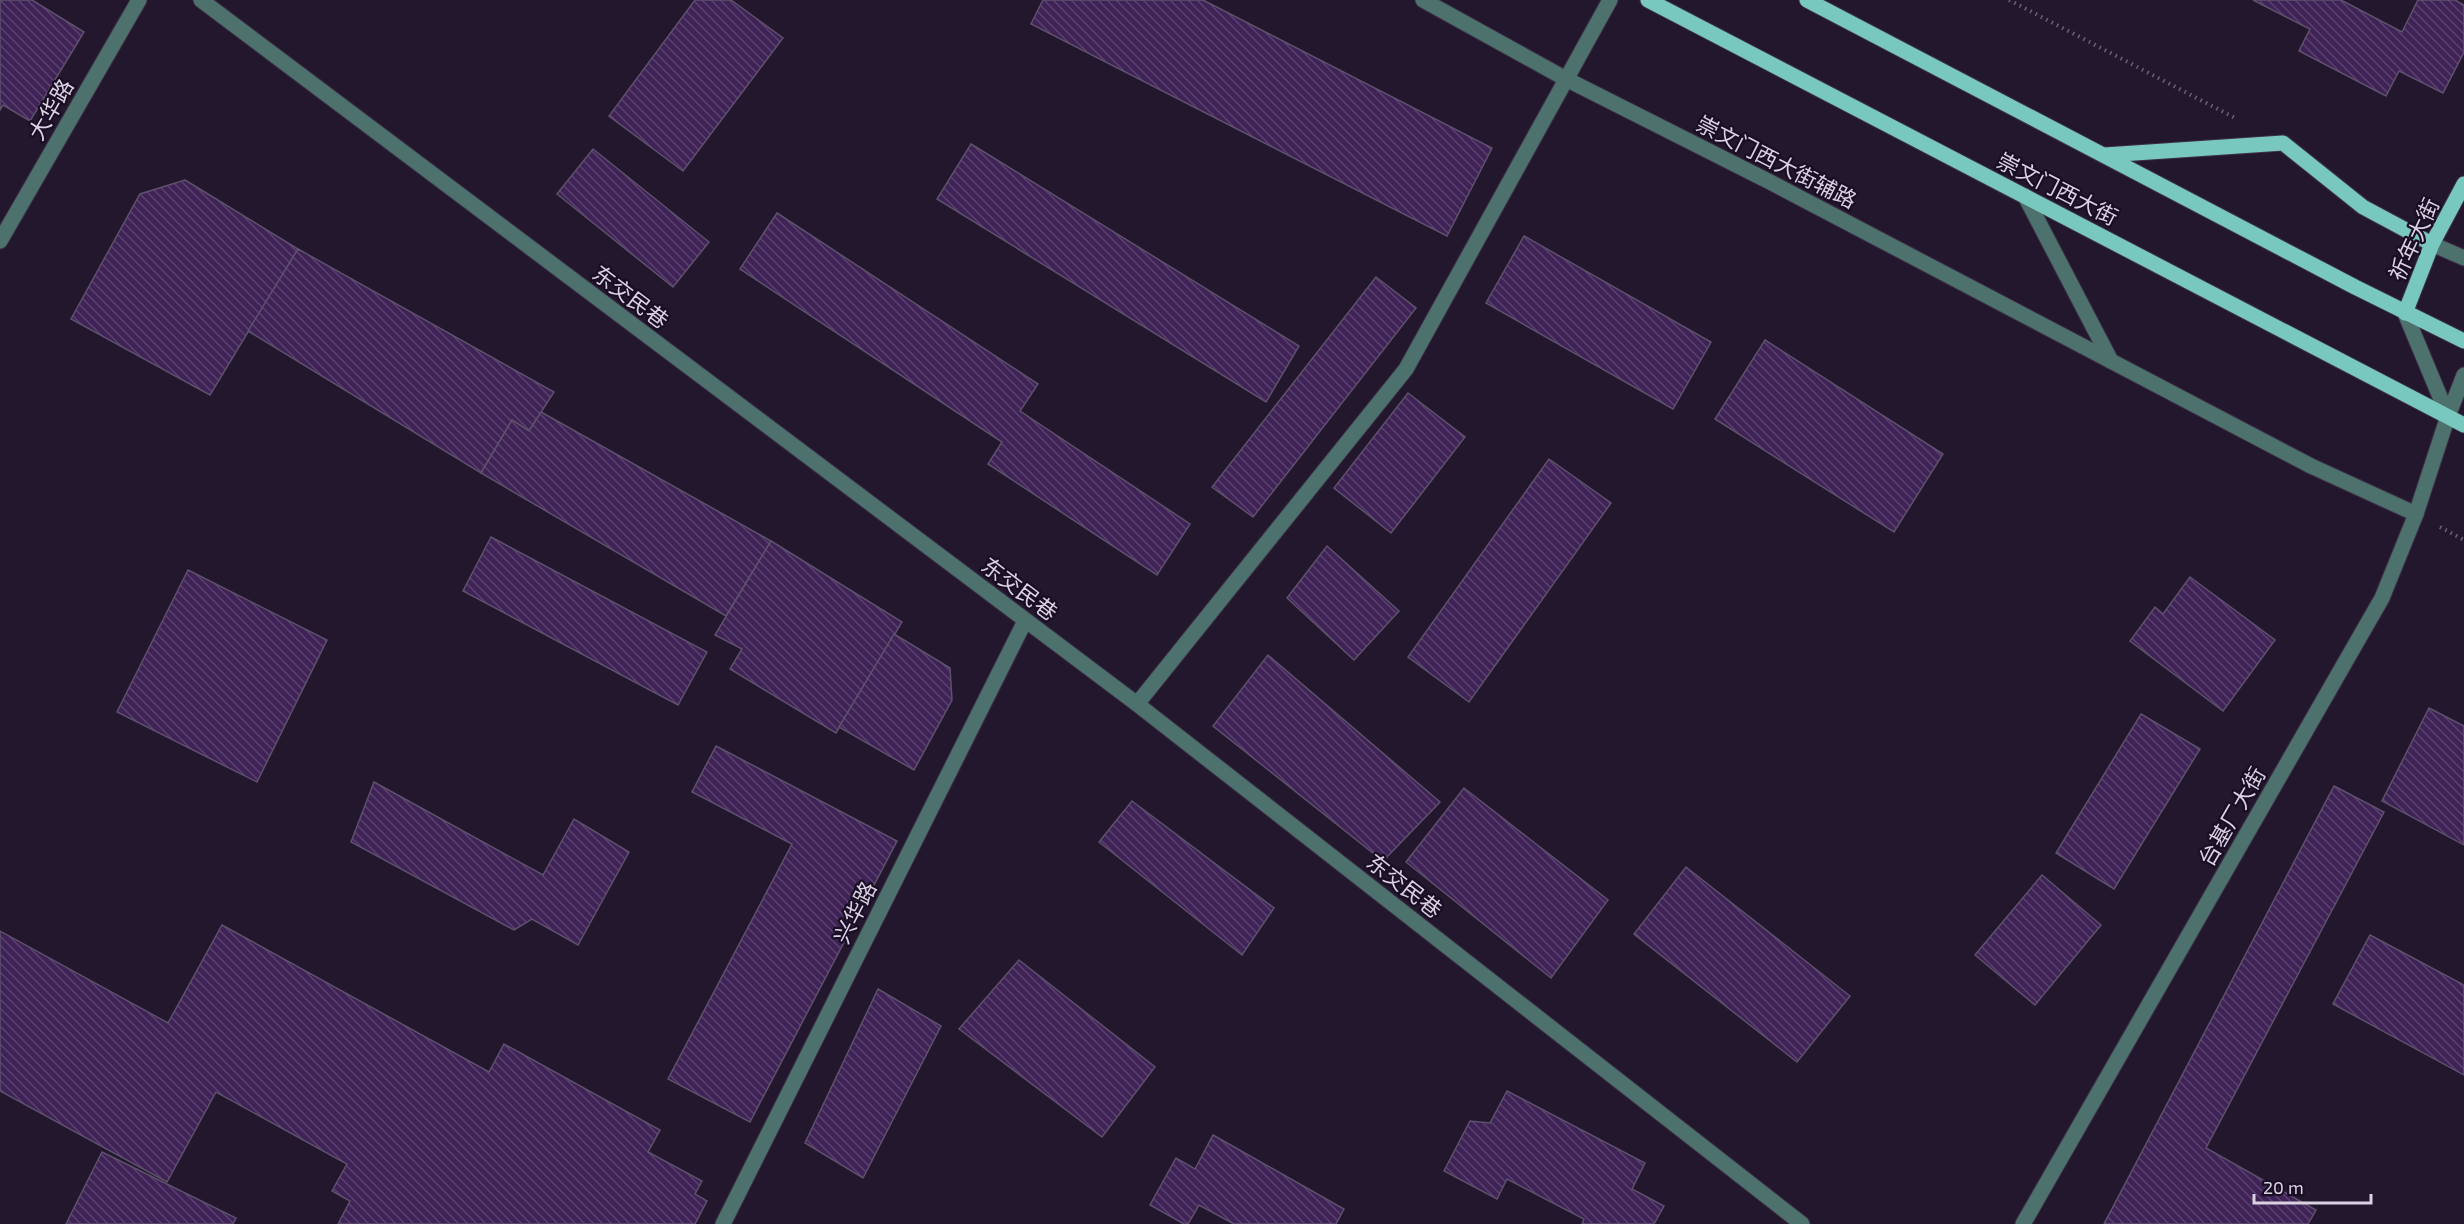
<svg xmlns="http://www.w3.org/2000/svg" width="2464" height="1224" font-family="'Exo 2','Noto Sans SC',sans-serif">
  <defs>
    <pattern id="building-back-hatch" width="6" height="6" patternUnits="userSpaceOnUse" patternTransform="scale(1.5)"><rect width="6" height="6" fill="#3f2256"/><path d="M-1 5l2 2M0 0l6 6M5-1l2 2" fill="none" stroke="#5a416e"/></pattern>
  </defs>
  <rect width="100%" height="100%" fill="#23172e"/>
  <!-- building -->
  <g fill="url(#building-back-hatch)" stroke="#5e516c" stroke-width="1.5">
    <polygon points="0,0 32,0 84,32 30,121 3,105 0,110"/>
    <polygon points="695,0 731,0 783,38 683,171 609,116"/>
    <polygon points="1043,0 1203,0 1492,148 1447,236 1031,24"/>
    <polygon points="2253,0 2341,0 2402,32 2418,0 2455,0 2464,5 2464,52 2443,93 2399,71 2386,96 2299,51 2310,29"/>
    <polygon points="971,144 1299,346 1266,402 937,199"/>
    <polygon points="593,149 709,242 673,287 557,194"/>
    <polygon points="185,180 298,249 210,395 71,319 140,194"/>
    <polygon points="777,213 1038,384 1020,411 1190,524 1157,575 988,464 1002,442 740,269"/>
    <polygon points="1524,236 1711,342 1673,409 1486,303"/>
    <polygon points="298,249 554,392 529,431 512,420 481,473 248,331"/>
    <polygon points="1376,277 1416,308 1253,517 1212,487"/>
    <polygon points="1765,340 1943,454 1894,532 1715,419"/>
    <polygon points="1408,393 1465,437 1391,533 1334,488"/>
    <polygon points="541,412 771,541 726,616 481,473 512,420 529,431"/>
    <polygon points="1549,459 1611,503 1469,702 1408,657"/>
    <polygon points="491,537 707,652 678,705 463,591"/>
    <polygon points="771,541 902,622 836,733 730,669 742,649 715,635"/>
    <polygon points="1327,546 1399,611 1354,660 1287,598"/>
    <polygon points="188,570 327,640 257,782 117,712"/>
    <polygon points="2190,577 2275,640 2223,711 2130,641 2155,607 2163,614"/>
    <polygon points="894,634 950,668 952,700 914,770 839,727"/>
    <polygon points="1268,655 1440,802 1383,861 1213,726"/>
    <polygon points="2429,708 2464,726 2464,845 2382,801"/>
    <polygon points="2141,714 2200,749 2114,889 2056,853"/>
    <polygon points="716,746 897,841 750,1122 668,1079 792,844 692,792"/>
    <polygon points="374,782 543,875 574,819 629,852 578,945 532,919 514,930 351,842"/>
    <polygon points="2334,786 2384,812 2206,1148 2316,1210 2308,1224 2104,1224"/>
    <polygon points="1464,788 1608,900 1551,978 1406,862"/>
    <polygon points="1132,801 1274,908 1242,955 1099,842"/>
    <polygon points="1686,867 1850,996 1797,1062 1634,934"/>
    <polygon points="2042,875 2101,925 2035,1005 1975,955"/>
    <polygon points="222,925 489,1072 504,1044 660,1130 648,1152 702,1181 695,1194 707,1201 695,1224 338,1224 350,1201 332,1191 347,1164 216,1092 167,1182 0,1091 0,931 168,1023"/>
    <polygon points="2370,935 2464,985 2464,1075 2333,1004"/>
    <polygon points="1019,960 1155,1067 1102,1137 959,1029"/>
    <polygon points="878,989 941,1026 863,1178 805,1143"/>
    <polygon points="1507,1091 1645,1163 1632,1189 1664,1206 1654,1224 1582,1224 1584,1219 1507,1179 1497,1199 1444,1171 1470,1121 1490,1123"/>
    <polygon points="1213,1135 1344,1209 1336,1224 1234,1224 1199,1205 1188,1224 1184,1224 1150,1205 1176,1158 1195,1169"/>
    <polygon points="102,1152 236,1218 233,1224 66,1224"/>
  </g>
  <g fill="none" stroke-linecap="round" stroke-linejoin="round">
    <defs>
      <g id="minor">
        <polyline points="201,0 1137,704 1802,1224"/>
        <polyline points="1423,0 1566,79 1770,182 2311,466 2416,514"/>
        <polyline points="2025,196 2111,361"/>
        <polyline points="0,241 139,0"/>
        <polyline points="2432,244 2464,258"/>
        <polyline points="2405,313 2448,416"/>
        <polyline points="1137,704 1406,369 1610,0"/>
        <polyline points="723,1224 1025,621"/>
        <polyline points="2023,1224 2382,598 2416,514 2448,416 2464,375"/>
      </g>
      <g id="major">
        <polyline points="1648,0 2464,425"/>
        <polyline points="1807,0 2355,287 2464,341"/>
        <polyline points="2105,155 2283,143 2363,207 2432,244"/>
        <polyline points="2405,313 2432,244 2464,184"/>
      </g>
    </defs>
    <!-- minor casing -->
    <use href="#minor" stroke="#3d3147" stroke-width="17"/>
    <!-- major casing -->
    <use href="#major" stroke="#3d3147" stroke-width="17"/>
    <!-- path -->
    <g stroke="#6c6175" stroke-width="4" stroke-dasharray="1.5 4.5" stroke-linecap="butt">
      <polyline points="2009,0 2235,118"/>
      <polyline points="2440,527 2464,540"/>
    </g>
    <!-- minor -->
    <use href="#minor" stroke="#4d726d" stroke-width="15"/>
    <!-- major -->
    <use href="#major" stroke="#79c8bf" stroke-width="15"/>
  </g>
  <g text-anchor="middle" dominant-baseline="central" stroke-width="4.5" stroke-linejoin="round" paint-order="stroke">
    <!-- street labels -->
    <g font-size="22" fill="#dad2e2" stroke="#190e24">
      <text transform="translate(50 109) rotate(-60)">大华路</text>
      <text transform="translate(1777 161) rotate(27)">崇文门西大街辅路</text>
      <text transform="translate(2058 188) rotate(27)">崇文门西大街</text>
      <text transform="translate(2413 239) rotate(-65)">祈年大街</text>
      <text transform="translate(631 296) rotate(37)">东交民巷</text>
      <text transform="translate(1020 588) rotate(37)">东交民巷</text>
      <text transform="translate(2231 816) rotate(-60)">台基厂大街</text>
      <text transform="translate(1405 885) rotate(38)">东交民巷</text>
      <text transform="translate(854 912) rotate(-63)">兴华路</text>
    </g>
  </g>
  <!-- scale -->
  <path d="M2254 1194v9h117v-9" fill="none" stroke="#dad2e2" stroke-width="3"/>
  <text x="2263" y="1194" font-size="18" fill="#dad2e2" stroke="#190e24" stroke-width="4.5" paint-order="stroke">20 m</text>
</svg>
